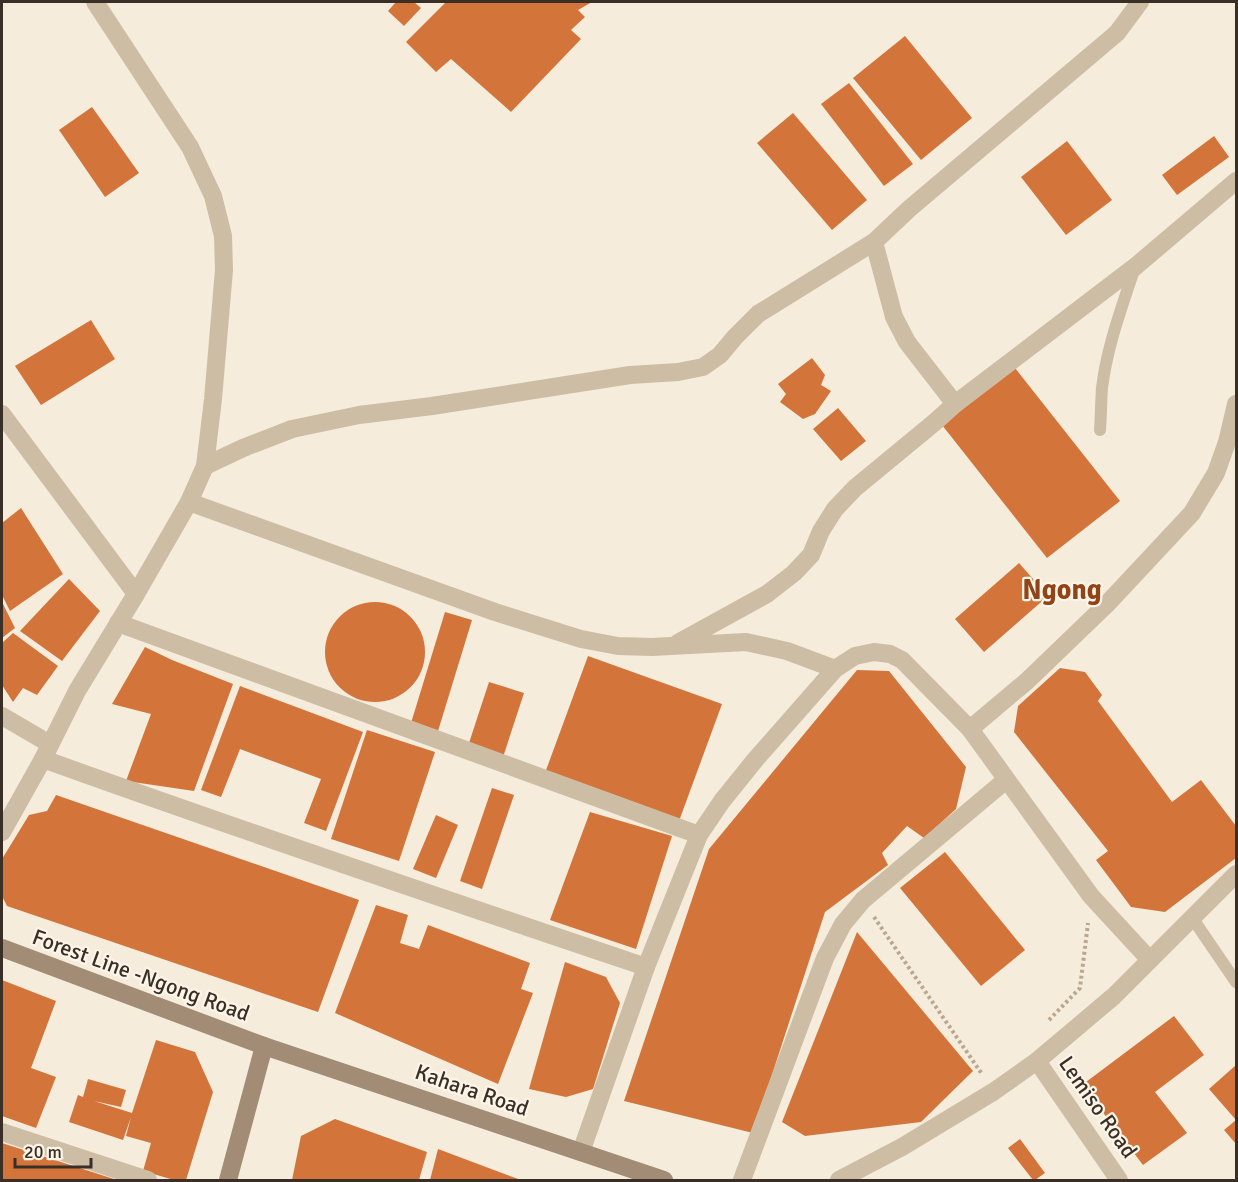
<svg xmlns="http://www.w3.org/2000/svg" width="1238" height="1182" font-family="Signika,sans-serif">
  <rect width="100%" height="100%" fill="#f5ecdb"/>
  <!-- building -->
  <g fill="#d3743a">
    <polygon points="396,2 414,2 421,8 404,26 388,11"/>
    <polygon points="446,2 592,2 578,10 585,17 571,30 581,39 511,112 451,59 436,72 406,42"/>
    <polygon points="905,36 972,118 921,160 853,78"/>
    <polygon points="849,83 913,164 884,186 821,104"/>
    <polygon points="92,107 139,173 105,197 59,130"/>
    <polygon points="793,113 867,200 832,230 757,143"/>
    <polygon points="1214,136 1229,157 1177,195 1162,175"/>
    <polygon points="1067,141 1112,200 1066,235 1021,177"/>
    <polygon points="91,320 115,359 41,405 15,366"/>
    <polygon points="812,358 825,375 821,385 831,391 815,414 803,419 780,402 786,394 778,384"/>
    <polygon points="1015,368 1120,501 1047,558 942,425"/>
    <polygon points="838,408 866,441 841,461 813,429"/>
    <polygon points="21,508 63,574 10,611 2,595 2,523"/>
    <polygon points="1019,563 1048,596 984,652 955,619"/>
    <polygon points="69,579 100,611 62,661 20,631"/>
    <polygon points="2,602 15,628 2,638"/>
    <circle cx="375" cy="652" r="50"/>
    <polygon points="445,612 472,620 438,731 411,723"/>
    <polygon points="13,633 58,666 37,695 23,688 13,702 2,685 2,643"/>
    <polygon points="145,647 172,660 233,684 194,791 126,781 151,714 112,704"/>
    <polygon points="588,656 722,704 679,821 545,773"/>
    <polygon points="1060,668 1085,672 1102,695 1098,701 1172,802 1201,780 1236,826 1236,858 1165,912 1131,907 1096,860 1108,851 1014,732 1018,706"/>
    <polygon points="857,670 889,671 966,767 956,809 924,838 907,826 882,853 888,865 825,912 753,1133 624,1101 709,849"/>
    <polygon points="489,682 524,693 503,757 468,746"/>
    <polygon points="240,686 363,732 326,831 304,823 321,779 240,749 221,797 201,790"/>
    <polygon points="367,730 435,752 399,861 331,839"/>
    <polygon points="492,788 514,795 482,889 460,881"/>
    <polygon points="56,795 359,900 318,1012 7,906 2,896 2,859 29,815 47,811"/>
    <polygon points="590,812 672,836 636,949 550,920"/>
    <polygon points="436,815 458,825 436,878 413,869"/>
    <polygon points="945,852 1025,950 981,986 900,888"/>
    <polygon points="376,905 408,915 400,943 419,949 428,925 530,963 521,989 533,993 498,1084 335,1013"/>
    <polygon points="857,932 973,1071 921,1122 805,1136 782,1122"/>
    <polygon points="565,962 606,977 620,1003 593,1089 566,1097 529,1089"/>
    <polygon points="2,980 56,1001 31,1068 56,1077 36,1128 2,1116"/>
    <polygon points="1174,1016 1204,1055 1155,1092 1187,1133 1143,1165 1082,1085"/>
    <polygon points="156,1040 195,1052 213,1092 186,1180 174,1180 143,1171 151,1143 126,1136 131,1117 123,1140 69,1122 78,1095 83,1097 88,1079 126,1090 121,1107 94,1101 132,1113"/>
    <polygon points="1236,1065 1236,1144 1224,1130 1236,1120 1209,1089"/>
    <polygon points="335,1119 427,1152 419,1180 292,1180 301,1136"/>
    <polygon points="1020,1139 1045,1173 1035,1180 1033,1180 1008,1148"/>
    <polygon points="2,1143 117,1180 2,1180"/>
    <polygon points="438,1149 521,1180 430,1180"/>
  </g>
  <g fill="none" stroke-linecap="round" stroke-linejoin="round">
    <!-- path -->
    <g stroke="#baa78f" stroke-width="4" stroke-dasharray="3 3" stroke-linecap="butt">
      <polyline points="874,917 982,1074"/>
      <polyline points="1049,1020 1080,988 1088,923"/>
    </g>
    <!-- lane -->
    <g stroke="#cebda5" stroke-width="12">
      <path d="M1100,430c1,-14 1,-28 2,-42 5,-42 20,-81 33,-121"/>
      <polyline points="1193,919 1236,982"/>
    </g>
    <!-- street -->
    <g stroke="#cebda5" stroke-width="18">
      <polyline points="955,404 1136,266 1236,181"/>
      <polyline points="2,414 136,594"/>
      <polyline points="205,466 243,448 292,429 359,415 432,406 630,375 678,372 703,367 720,355 735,337 758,314 874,242 909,209 1117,33 1140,2"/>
      <polyline points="189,502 495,612 581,639 618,646 652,647 746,642 787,651 835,669"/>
      <polyline points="118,623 699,835"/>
      <polyline points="678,643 767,594 794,573 811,555 821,531 835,509 855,488 935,422 955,404 907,342 894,317 874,242"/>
      <polyline points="2,716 50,744"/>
      <polyline points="970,729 1027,681 1107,604 1192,513 1216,473 1227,442 1236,404"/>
      <path d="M43,759c200,72 401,140 603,208"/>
      <polyline points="2,832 43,759 77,691 136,594 189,502 205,466 213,399 224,270 223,236 213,196 190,147 95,2"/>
      <polyline points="1037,1061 1119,1180"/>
      <polyline points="2,1132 148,1180"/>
      <polyline points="581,1152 646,967 699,835 722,801 755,760 835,669 855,656 874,652 890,654 902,660 970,729 1091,896 1149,959"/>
      <polyline points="742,1180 825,958 843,924 863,900 1006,780"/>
      <polyline points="839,1180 902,1147 993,1092 1037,1061 1114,996 1236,874"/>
    </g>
    <!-- secondary -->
    <g stroke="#a28c76" stroke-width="18">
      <polyline points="2,948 264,1046 664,1180"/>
      <polyline points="228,1180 264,1046"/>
    </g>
  </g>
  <g text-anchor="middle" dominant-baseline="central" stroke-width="4.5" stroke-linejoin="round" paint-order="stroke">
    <!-- street labels -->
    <g font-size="22" fill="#392f27" stroke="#fcf5e8">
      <text transform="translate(141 975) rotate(20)">Forest Line -Ngong Road</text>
      <text transform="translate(472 1090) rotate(19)">Kahara Road</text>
      <text transform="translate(1098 1107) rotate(55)">Lemiso Road</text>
    </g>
    <!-- district labels -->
    <g font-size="28" font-weight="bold" fill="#914417" stroke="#fcf5e8">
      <text x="1062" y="590">Ngong</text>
    </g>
  </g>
  <!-- border -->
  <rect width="1238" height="1182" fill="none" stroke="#392f27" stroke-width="6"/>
  <!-- scale -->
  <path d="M15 1158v9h76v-9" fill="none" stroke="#392f27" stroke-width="3"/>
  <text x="24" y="1158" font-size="18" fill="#392f27" stroke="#fcf5e8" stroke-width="4.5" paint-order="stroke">20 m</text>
</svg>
